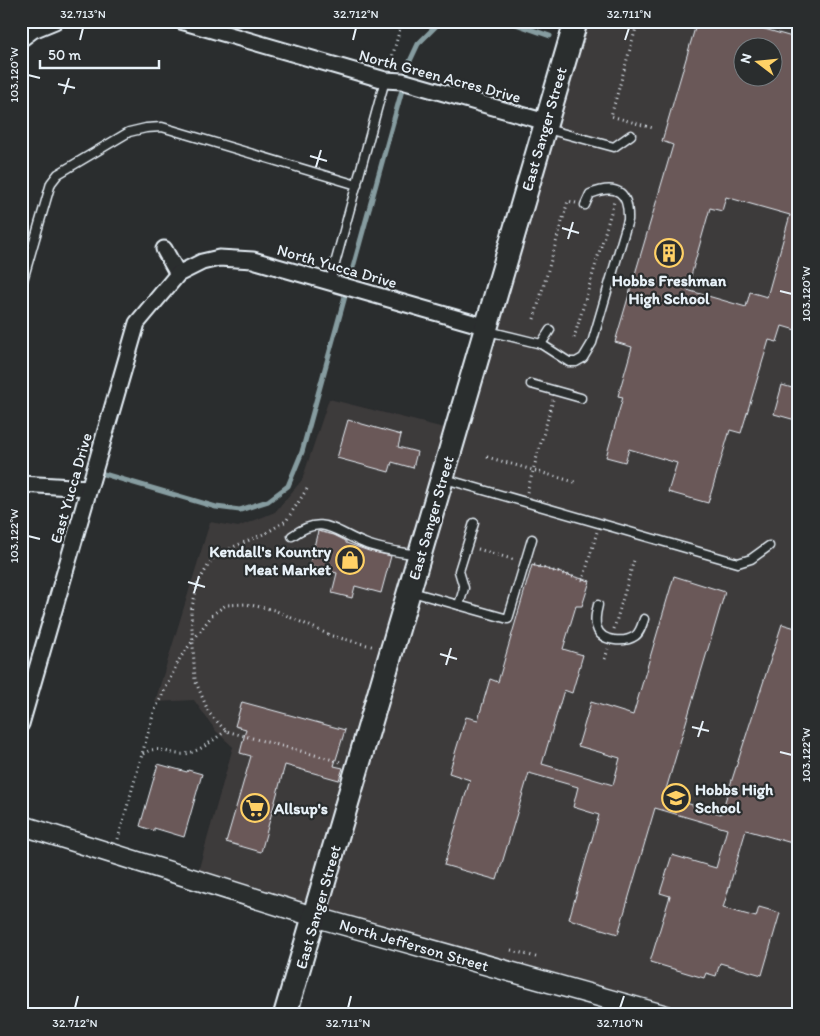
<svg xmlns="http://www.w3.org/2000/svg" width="820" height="1036" font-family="Itim,sans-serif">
  <rect width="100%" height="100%" fill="#2a2d2e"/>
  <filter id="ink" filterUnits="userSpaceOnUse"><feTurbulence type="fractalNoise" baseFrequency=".02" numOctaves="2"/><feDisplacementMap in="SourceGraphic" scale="10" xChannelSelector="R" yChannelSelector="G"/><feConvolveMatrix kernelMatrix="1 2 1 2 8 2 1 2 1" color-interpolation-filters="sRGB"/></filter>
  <g filter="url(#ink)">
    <!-- built -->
    <path fill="#3e3a3b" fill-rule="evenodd" d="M576,21h223v994h-142l-461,-136 37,-132 -17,-16 -22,-31 -39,2 55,-180 28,5 37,-15 27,-32 27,-81 127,32zM742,48h30v30h-30z"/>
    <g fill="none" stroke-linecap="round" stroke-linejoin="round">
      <!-- stream -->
      <g stroke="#869ca0" stroke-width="5">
        <polyline points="507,21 550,36"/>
        <polyline points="97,472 216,507 240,510 268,501 288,486 302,452 410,61 418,44 441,21"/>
      </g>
    </g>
    <!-- building -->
    <g fill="#6b5858" stroke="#e8f1f8" fill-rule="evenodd">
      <path d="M697,21h40l62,18v292l-17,-5 -5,16 -8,-2 -28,93 -11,-3 -22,73 -40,-11 9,-29 -48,-14 -4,13 -19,-5 17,-60 -5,-1 14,-49 -17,-5 58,-197 -11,-4zM742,48h30v30h-30zM726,197l64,18 -23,82 -17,-5 -4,15 -59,-17 23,-82 12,3z"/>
      <polygon points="782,385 799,390 799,421 774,414"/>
      <polygon points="348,420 401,435 398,447 417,452 413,468 392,462 389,472 337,458"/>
      <polygon points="318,531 334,535 346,541 346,543 369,551 391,556 381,593 355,586 352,598 332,593 337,573 309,566"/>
      <polygon points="532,565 590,581 582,606 576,606 563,649 583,655 572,693 564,690 542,764 613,785 620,758 578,746 591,702 633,715 674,576 725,592 664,796 721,814 782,624 799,629 799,845 746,830 723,908 756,917 759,907 780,913 762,975 720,963 716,976 706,973 704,978 650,962 670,896 660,893 672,855 716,868 727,829 655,808 618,934 569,919 599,815 573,807 578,787 529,773 497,880 444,865 470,780 449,773 466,717 478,720 490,679 498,682"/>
      <polygon points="242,702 345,730 334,766 343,768 339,780 285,765 261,852 226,842 251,756 240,753 246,729 235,726"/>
      <polygon points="158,764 187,772 188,770 202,774 184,837 154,828 154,831 140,826"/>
    </g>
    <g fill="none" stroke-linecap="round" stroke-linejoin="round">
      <defs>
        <g id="service">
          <polyline points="547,129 614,147 631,135"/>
          <polyline points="330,282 385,80"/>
          <polyline points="21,287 51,183 58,174 129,132 146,128 162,127 357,185"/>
          <path d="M488,331l53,13 28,18h7l7,-4 9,-15 36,-123c1,-28 -11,-37 -38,-26l-5,11"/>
          <polyline points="541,344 550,330"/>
          <polyline points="531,384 581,398"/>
          <polyline points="445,479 738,563 751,559 769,546"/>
          <path d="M292,536c31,-23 43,-4 72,7 16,7 37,9 54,12"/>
          <polyline points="412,592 508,619 532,539"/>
          <polyline points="459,605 464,588 459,571 474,523"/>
          <path d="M598,605c-2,8 -4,16 -1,23 4,14 28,15 38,8 5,-3 7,-11 9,-17"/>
        </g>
        <g id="minor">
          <polyline points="181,21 385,80 402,81 546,122"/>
          <polyline points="21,39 33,30 55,21"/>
          <polyline points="164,249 178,274"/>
          <polyline points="21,484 89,488"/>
          <polyline points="21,724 137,323 178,274 202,262 219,258 253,260 487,327"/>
        </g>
        <polyline id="tertiary" points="21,825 315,917 665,1015"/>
        <polyline id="secondary" points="285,1015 576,21"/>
      </defs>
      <!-- service casing -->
      <use href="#service" stroke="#e8f1f8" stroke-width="11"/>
      <!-- minor casing -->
      <use href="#minor" stroke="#e8f1f8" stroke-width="19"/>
      <!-- tertiary casing -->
      <use href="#tertiary" stroke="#e8f1f8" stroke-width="22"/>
      <!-- secondary casing -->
      <use href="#secondary" stroke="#e8f1f8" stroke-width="26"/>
      <!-- path -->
      <g stroke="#e8f1f8" stroke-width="3" stroke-dasharray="1 4" stroke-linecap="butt">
        <polyline points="638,21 611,116 653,128"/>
        <polyline points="390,65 402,21"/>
        <polyline points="534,319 568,201 576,203"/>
        <polyline points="574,338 614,202"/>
        <polyline points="487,457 578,483"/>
        <polyline points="307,489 286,521 266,533 233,547 212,559 198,583 191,611 195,680 209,713 226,731 341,762"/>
        <polyline points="527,492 553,400"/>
        <polyline points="478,549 515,560"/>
        <polyline points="534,565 583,580 597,532"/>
        <polyline points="614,629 634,560"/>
        <polyline points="605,659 608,649"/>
        <path d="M143,754c15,-11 26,2 42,0 16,-3 28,-14 41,-23"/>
        <polyline points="118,839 154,712 180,658 213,614 226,605 246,604 274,610 332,636 375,647"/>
        <polyline points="511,950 539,958"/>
      </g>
      <!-- service -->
      <use href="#service" stroke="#2a2d2e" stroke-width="8"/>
      <!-- minor -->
      <use href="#minor" stroke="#2a2d2e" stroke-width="15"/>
      <!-- tertiary -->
      <use href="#tertiary" stroke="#2a2d2e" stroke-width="19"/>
      <!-- secondary -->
      <use href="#secondary" stroke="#2a2d2e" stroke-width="22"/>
    </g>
  </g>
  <!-- ticks -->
  <path fill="none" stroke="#e8f1f8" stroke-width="2" d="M80,40l3,-12M353,40l3,-12M625,40l4,-12M28,75l12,3M58,84l17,4M64,94l5,-16M310,156l17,5M316,167l5,-17M562,228l17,5M568,239l5,-17M780,291l12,3M28,536l12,3M188,582l17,5M194,593l5,-17M440,654l17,5M446,665l5,-17M692,727l17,4M698,737l5,-16M780,752l12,3M75,1008l3,-12M348,1008l3,-12M620,1008l4,-12"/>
  <!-- icons -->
  <defs>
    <symbol id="building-ring" viewBox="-11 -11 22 22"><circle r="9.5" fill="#2a2d2e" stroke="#ffd166" stroke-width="1.5"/><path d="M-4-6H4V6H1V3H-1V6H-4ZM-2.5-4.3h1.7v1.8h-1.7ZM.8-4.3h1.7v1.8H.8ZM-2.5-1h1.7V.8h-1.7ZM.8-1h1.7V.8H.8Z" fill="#ffd166"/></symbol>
    <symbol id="shop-ring" viewBox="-11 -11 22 22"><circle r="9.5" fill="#2a2d2e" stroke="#ffd166" stroke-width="1.5"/><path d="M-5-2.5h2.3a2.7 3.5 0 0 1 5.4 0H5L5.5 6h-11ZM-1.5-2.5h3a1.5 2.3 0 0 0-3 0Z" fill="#ffd166"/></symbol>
    <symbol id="school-ring" viewBox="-11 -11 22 22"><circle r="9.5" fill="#2a2d2e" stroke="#ffd166" stroke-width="1.5"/><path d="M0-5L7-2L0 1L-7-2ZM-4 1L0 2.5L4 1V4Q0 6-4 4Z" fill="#ffd166"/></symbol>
    <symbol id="supermarket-ring" viewBox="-11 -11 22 22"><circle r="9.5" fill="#2a2d2e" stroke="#ffd166" stroke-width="1.5"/><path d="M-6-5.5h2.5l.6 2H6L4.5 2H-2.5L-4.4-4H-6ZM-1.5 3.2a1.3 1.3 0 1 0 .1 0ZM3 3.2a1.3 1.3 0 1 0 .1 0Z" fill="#ffd166"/></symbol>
  </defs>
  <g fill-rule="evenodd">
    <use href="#building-ring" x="653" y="237" width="32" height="32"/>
    <use href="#shop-ring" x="334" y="544" width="32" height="32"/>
    <use href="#school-ring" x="660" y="782" width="32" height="32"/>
    <use href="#supermarket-ring" x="239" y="792" width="32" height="32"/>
  </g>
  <g text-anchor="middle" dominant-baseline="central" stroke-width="4.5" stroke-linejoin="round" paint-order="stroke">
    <!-- street labels -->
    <g font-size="16" fill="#e8f1f8" stroke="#2a2d2e">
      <text transform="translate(440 76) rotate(15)">North Green Acres Drive</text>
      <text transform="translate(544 129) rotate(-74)">East Sanger Street</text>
      <text transform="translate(337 266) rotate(16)">North Yucca Drive</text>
      <text transform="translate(71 488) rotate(-74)">East Yucca Drive</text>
      <text transform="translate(431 518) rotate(-74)">East Sanger Street</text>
      <text transform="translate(318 907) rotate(-74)">East Sanger Street</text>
      <text transform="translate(414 945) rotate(16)">North Jefferson Street</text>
    </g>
    <!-- poi labels -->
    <g font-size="16" font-weight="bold" fill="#e8f1f8" stroke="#2a2d2e" text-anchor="start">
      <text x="669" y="280" text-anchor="middle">Hobbs Freshman<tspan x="669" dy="18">High School</tspan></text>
      <text x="331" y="551" text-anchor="end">Kendall's Kountry<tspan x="331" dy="18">Meat Market</tspan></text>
      <text x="695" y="789">Hobbs High<tspan x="695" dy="18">School</tspan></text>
      <text x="274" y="808">Allsup's</text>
    </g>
  </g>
  <!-- margin -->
  <rect width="820" height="1036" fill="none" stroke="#2a2d2e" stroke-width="55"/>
  <!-- north arrow -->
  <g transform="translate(758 62) rotate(286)"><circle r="24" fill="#2a2d2e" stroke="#767b7f"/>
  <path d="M0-4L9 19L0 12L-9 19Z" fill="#ffd166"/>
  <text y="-8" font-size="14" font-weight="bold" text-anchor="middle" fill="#e8f1f8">N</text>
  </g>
  <!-- scale -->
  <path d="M40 60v8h119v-8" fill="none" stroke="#e8f1f8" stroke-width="2.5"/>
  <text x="48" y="60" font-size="15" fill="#e8f1f8" stroke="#2a2d2e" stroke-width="4" paint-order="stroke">50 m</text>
  <rect x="28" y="28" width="764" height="980" fill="none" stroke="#e8f1f8" stroke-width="2"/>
  <g font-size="12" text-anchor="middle" fill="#e8f1f8">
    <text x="83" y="18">32.713°N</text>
    <text x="356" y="18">32.712°N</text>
    <text x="629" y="18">32.711°N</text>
    <text transform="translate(14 75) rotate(-90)" y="4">103.120°W</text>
    <text transform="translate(806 294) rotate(-90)" y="4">103.120°W</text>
    <text transform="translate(14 536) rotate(-90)" y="4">103.122°W</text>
    <text transform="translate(806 755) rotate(-90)" y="4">103.122°W</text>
    <text x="75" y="1027">32.712°N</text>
    <text x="348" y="1027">32.711°N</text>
    <text x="620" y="1027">32.710°N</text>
  </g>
</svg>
